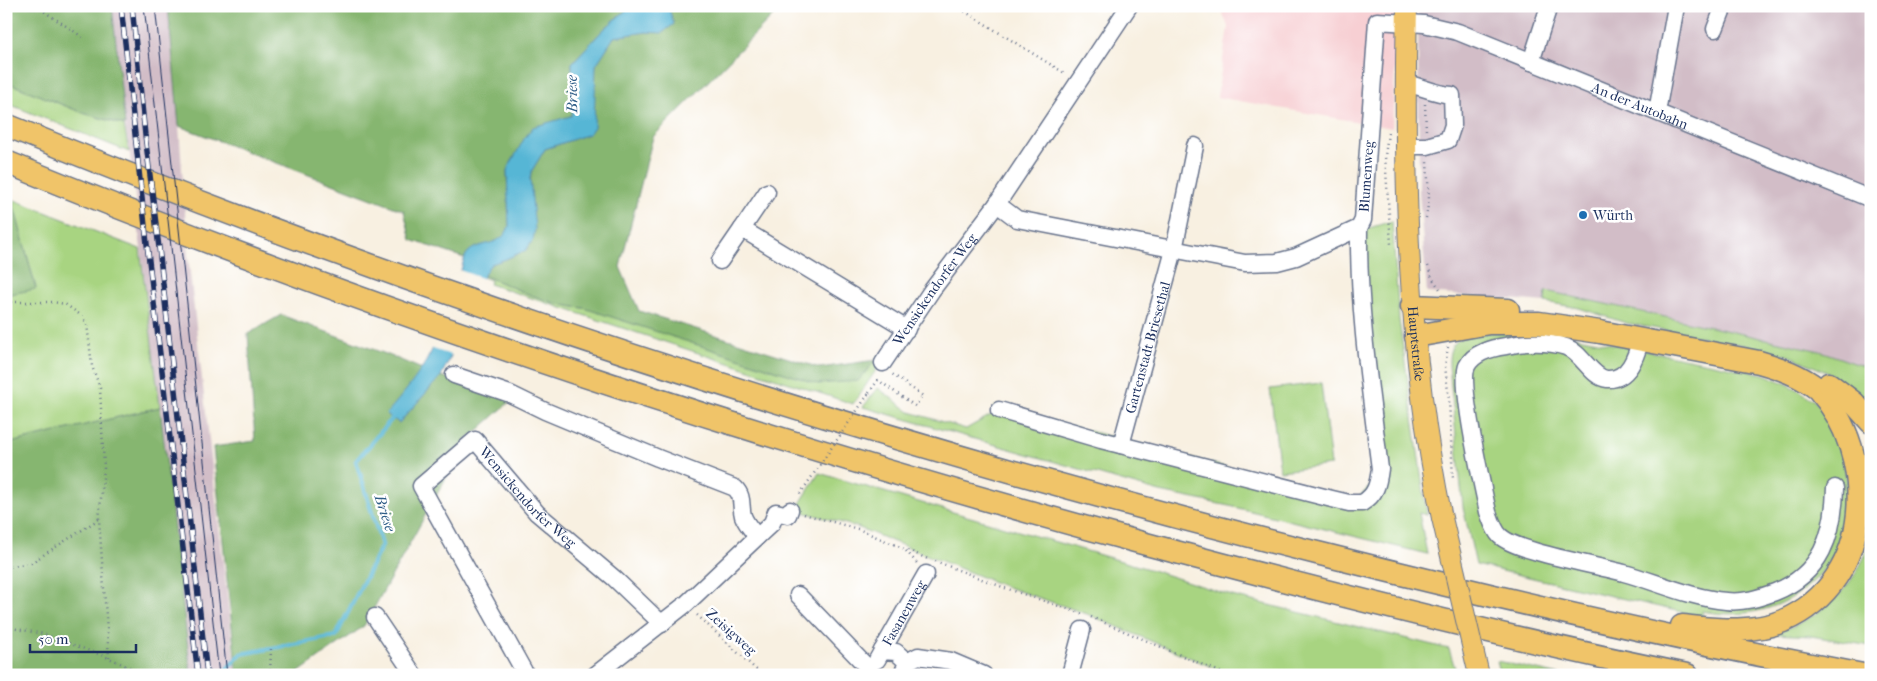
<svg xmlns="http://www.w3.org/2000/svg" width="1877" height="681" font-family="'IM FELL French Canon',serif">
  <rect width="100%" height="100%" fill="#fff"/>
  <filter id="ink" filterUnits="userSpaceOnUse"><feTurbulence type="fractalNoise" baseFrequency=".02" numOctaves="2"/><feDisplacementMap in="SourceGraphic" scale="10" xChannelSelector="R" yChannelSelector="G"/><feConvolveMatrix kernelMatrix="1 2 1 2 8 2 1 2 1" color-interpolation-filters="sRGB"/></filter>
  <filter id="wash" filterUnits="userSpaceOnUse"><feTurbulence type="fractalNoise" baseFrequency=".0096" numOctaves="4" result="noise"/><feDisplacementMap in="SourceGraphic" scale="20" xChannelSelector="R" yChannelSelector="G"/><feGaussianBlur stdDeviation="1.12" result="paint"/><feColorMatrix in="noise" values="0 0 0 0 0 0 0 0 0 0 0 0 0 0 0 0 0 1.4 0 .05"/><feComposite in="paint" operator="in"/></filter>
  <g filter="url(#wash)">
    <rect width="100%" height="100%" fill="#f8f0e1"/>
    <!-- built -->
    <polygon fill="#f7cfd3" points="1220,6 1398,6 1392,128 1217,97 1228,27"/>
    <!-- industrial -->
    <g fill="#d2bdc7">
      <polygon points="112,6 168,6 179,126 188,256 236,675 191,675 130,155 125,125"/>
      <polygon points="1418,6 1871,6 1871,369 1820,351 1547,291 1545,302 1427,293 1419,191"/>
    </g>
    <!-- green -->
    <g fill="#a8d481" stroke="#628270">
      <polygon points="6,82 83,113 124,125 129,152 6,103"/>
      <polygon points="12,199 140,249 160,407 6,444 6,295 36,288"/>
      <polygon points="1392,221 1399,320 1427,515 1419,513 1427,554 1234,507 1160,492 863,407 878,388 910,412 966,429 991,415 995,406 1354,501 1375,482 1356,232"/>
      <path d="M483,275c32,13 67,31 102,33l233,76 58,-24 5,3 -28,41 -364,-120 2,-4 -9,-3z"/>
      <polygon points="1546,291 1820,351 1871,369 1871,407 1831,374 1790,356 1754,347 1626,323 1579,308 1545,302"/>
      <path d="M1552,332l211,42c29,11 52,22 71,48 6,8 8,34 10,44 2,12 7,26 7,37 -1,7 -4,16 -6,22 -17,66 -77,99 -143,86l1,6 -227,-52 -13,-58 -14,-142c0,-8 0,-16 6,-22 12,-15 77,-11 97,-11z"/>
      <polygon points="1321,383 1331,465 1280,471 1270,389"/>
      <polygon points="819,473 1152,570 1232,596 1449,649 1457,675 1231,675 1087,614 1004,586 857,527 796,510"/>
      <path d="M1871,540v106l-60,-10 -37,-2c49,-18 80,-44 97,-94z"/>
      <polygon points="1497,661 1560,675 1501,675"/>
    </g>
    <!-- forest -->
    <g fill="#86b66f" stroke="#507266">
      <polygon points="6,6 112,6 125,125 83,113 6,82"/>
      <polygon points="168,6 631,6 603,30 572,63 573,109 571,116 559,120 507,170 509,226 506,235 500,240 471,250 464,258 411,240 404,211 179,126"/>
      <path d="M668,6h86l4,3 4,-3h21l-130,131 -33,130 19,44 181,57 56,-8 -18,21 -40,3 -234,-76c-34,-2 -69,-20 -101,-33l8,-11 15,-5 20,-9 5,-78 14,-23 44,-15 7,-69 18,-28 32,-5h16l12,-8z"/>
      <polygon points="6,197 12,199 36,289 6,295"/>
      <polygon points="281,315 386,354 422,369 417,378 387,414 399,423 441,376 513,399 467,440 364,626 295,675 237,675 213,447 255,441 248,334"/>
      <polygon points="160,407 191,675 6,675 6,444"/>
    </g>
    <!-- water -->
    <path fill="#57b6d5" stroke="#39729a" d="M631,6h37l6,18 -12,9 -16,-1 -32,5 -18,28 -2,62 -5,7 -44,15 -14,23 -1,7 5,50 -2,11 -7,10 -20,9 -15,5 -3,4 -10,17 -24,65 -13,26 -42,47 -13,-9c20,-23 38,-44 50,-73 9,-19 15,-41 22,-61 3,-8 4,-16 7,-23 8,-18 37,-7 44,-31l-2,-56 17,-31 9,-12 38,-11 2,-7 -1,-46 31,-33z"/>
    <!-- pier -->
    <polygon fill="#f8f0e1" points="459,270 484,279 454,356 430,348"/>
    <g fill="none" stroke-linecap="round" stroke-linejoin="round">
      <!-- stream -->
      <polyline stroke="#57b6d5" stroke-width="4.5" points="221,675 241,654 336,636 382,545 356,461 396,414"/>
    </g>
  </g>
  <g filter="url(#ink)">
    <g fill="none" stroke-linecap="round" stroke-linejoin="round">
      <defs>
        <g id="minor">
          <polyline points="1715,29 1724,6"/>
          <polyline points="1531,62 1549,6"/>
          <polyline points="1657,112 1676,6"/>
          <path d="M1405,146h22l21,-6 5,-15 -1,-30c-16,-1 -30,-8 -46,-12"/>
          <path id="s1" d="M997,204l20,15 228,44 32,-1 19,-5 63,-29 4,-8 14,-199 47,3 34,8 413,167"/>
          <polyline points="742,229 767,192"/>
          <polyline points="720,261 742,229 907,329"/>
          <path d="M1641,339c-5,17 -12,41 -34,40 -15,-1 -25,-26 -41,-32 -18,-6 -42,-5 -60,-1 -14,2 -32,6 -39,20 -8,17 16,123 21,146 3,8 6,18 12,24 17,16 97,29 124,37 33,9 67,25 102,28 17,2 33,-3 49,-9 46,-18 59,-57 60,-104"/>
          <path id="s2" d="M883,363l49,-73 65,-86 132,-198"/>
          <path d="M454,375l56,19 35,17 113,47 77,30c9,9 5,17 8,28 3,8 9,14 14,21"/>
          <path d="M999,410l102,30 231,59 17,4h13c14,-8 16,-19 18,-34 -10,-80 -22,-161 -21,-241"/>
          <path id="s3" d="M1121,445l53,-195 21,-104"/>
          <polyline points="798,595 870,670"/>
          <polyline points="375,617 414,675"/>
          <path id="s4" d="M882,651l44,-77"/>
          <polyline points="877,660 882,651 896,652 907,662 902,675"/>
          <polyline points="907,662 918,656 951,661 984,675"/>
          <path id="s5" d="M526,675l-105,-189 54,-46 62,73 77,65 48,46"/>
          <polyline points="595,675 686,604 772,523 776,512 788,515 790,510"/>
          <polyline points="1070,675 1082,630"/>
        </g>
        <g id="major">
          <path id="s6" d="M1407,6c-4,171 0,344 35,512"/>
        </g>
        <g id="highway">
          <path d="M6,125c427,175 867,317 1315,429 179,45 360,87 542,121"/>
          <path d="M6,162c371,152 753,278 1140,382 179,48 359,94 541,131"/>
          <polyline points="1412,306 1508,310"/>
          <path d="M1416,336l73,-13h50l61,9 159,30c21,6 41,13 59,27 59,65 59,191 -35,232 -32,13 -68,8 -101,5"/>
          <polyline points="1829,384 1854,403 1871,422"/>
        </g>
      </defs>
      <!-- minor casing -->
      <use href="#minor" stroke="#68738c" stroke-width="19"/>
      <!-- major casing -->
      <use href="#major" stroke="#68738c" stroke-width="22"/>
      <!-- highway casing -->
      <use href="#highway" stroke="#68738c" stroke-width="25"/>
      <!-- path -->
      <g stroke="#68738c" stroke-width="2.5" stroke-dasharray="1 4" stroke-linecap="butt">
        <polyline points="36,6 84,38"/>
        <polyline points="956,6 1066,74"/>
        <polyline points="1425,104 1426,131"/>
        <polyline points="1388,133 1385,156 1391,244"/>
        <polyline points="1426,218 1429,199 1427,161"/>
        <polyline points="1428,266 1432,278 1440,289"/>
        <polyline points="6,302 53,302 65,304 82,316 87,324 92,366 100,388 104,468 99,519 109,658"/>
        <polyline points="1448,347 1445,366 1449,400 1453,479"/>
        <polyline points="869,393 878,380 915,406 923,396 892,374"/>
        <polyline points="804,514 858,529 928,559"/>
        <polyline points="906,551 917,563"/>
        <polyline points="935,561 1005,588 1083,614"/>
        <polyline points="6,567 31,563 99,519"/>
        <polyline points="697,615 762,675"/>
        <polyline points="1091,617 1227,675"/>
        <polyline points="6,627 44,634 109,658 133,669 137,675"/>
        <polyline points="270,675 271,649"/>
      </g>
      <!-- minor -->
      <use href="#minor" stroke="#fff" stroke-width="16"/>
      <!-- major -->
      <use href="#major" stroke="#f0c469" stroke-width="20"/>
      <!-- highway -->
      <use href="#highway" stroke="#f0c469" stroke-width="22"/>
      <!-- tram -->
      <g stroke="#1b2f5e" stroke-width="1">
        <polyline points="144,6 219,675"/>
        <polyline points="155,6 227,675"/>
      </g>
      <defs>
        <g id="rail">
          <polyline points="121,6 147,244 198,675"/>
          <polyline points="132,6 145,135 159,248 207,675"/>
        </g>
      </defs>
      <!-- rail casing -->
      <use href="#rail" stroke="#1b2f5e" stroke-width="5.5"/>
      <!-- rail -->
      <use href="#rail" stroke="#fff" stroke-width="4" stroke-dasharray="11" stroke-linecap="butt"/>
      <defs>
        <polyline id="major-bridge" points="1442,518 1479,675"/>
      </defs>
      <!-- major-bridge casing -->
      <use href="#major-bridge" stroke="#68738c" stroke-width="22" stroke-linecap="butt"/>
      <!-- path-bridge -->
      <polyline stroke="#68738c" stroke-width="2.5" stroke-dasharray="1 4" stroke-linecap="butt" points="800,494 869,393"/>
      <!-- major-bridge -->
      <use href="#major-bridge" stroke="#f0c469" stroke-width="20"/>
    </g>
  </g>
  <!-- markers -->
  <circle fill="#1f6fb2" stroke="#fff" stroke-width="2" cx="1583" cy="215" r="5"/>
  <g text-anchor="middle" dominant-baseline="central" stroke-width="5" stroke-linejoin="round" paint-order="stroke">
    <!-- street labels -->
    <g font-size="14" fill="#1b2f5e" stroke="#fff">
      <text stroke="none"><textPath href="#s1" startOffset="865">An der Autobahn</textPath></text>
      <text stroke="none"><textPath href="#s1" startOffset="431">Blumenweg</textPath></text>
      <text stroke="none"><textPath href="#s2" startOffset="90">Wensickendorfer Weg</textPath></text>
      <text stroke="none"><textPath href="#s6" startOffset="338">Hauptstraße</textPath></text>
      <text stroke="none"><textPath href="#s3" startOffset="101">Gartenstadt Briesethal</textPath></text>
      <text stroke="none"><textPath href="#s5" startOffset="365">Wensickendorfer Weg</textPath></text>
      <text stroke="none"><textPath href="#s4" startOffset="44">Fasanenweg</textPath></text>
      <text transform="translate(731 632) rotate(42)">Zeisigweg</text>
    </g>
    <!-- poi labels -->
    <g font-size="14" fill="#1b2f5e" stroke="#fff" text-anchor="start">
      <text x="1593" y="215">Würth</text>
    </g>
    <!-- water labels -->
    <g font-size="15" font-style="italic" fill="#305e88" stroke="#fff">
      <text transform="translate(572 94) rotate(-91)">Briese</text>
      <text transform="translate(385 513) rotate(72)">Briese</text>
    </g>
  </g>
  <!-- margin -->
  <rect width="1877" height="681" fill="none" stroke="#fff" stroke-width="25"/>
  <!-- scale -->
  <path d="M30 644v8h106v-8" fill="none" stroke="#1b2f5e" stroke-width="2.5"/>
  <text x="38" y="644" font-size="15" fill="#1b2f5e" stroke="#ffffff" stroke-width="4" paint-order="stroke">50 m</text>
</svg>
